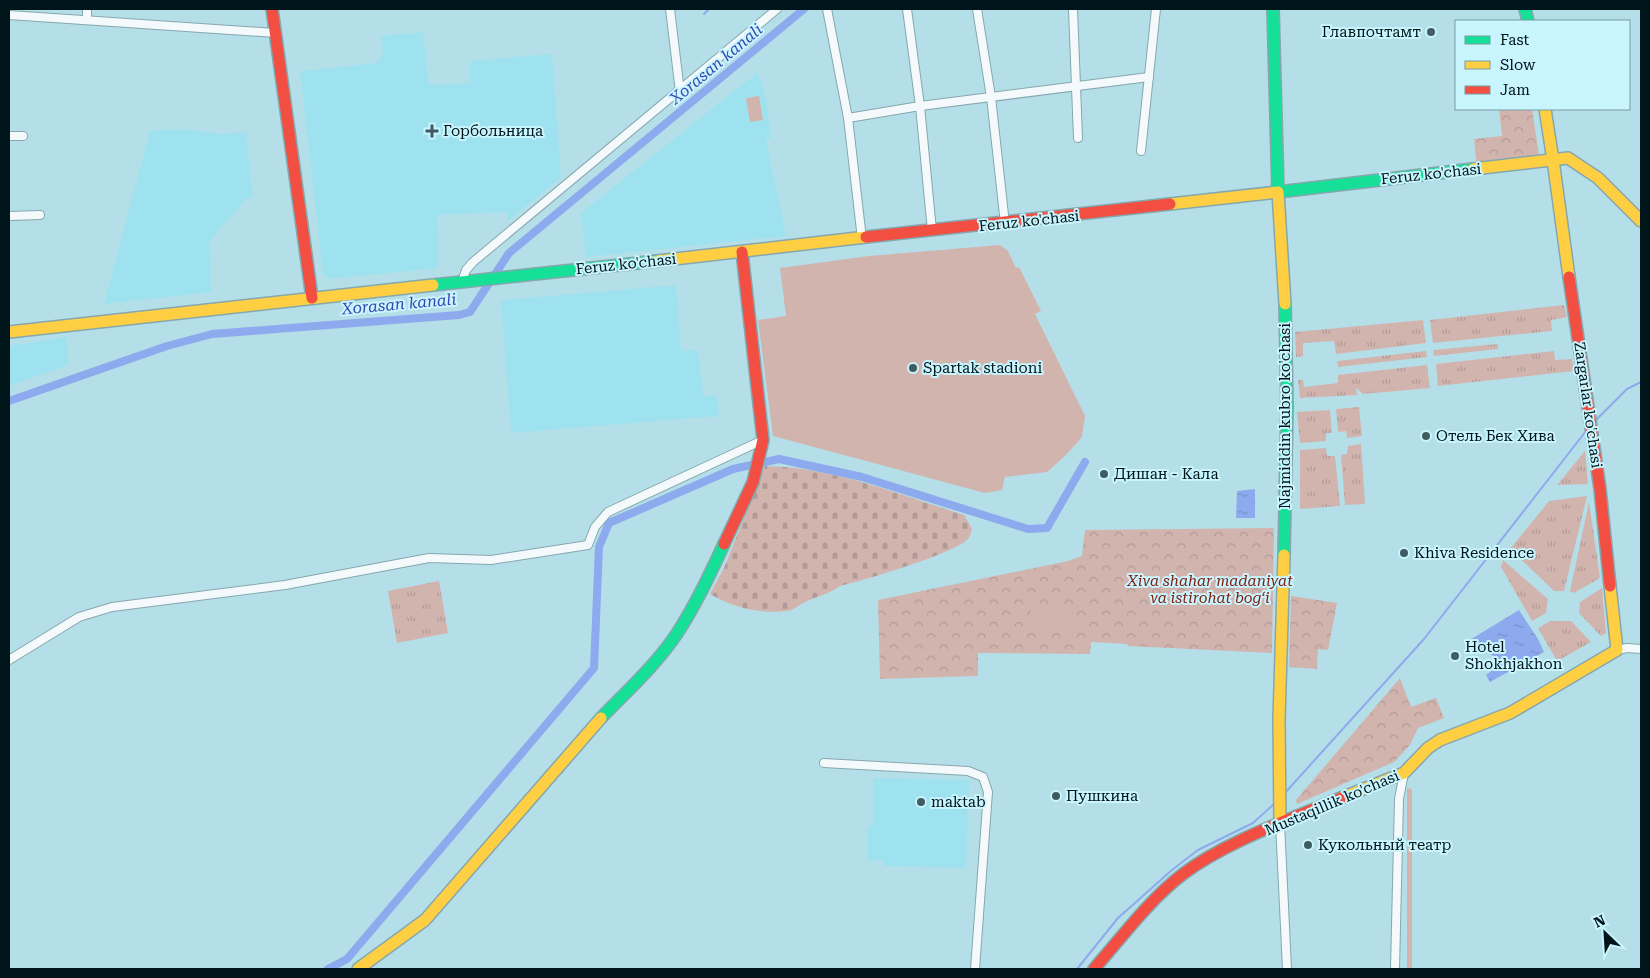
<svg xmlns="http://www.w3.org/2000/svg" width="1650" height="978" font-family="'Roboto Serif',serif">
  <defs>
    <pattern id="grass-tufts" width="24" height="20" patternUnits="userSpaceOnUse" patternTransform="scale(1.25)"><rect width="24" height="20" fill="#d2b4af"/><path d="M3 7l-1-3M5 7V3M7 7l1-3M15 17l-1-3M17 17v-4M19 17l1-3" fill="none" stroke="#b29a96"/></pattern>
    <pattern id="cemetery-stones" width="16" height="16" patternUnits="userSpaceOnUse" patternTransform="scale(1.25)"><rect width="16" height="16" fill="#d2b4af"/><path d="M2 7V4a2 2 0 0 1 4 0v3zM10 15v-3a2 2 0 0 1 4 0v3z" fill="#b29a96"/></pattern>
    <pattern id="park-crowns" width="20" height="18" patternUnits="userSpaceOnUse" patternTransform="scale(1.25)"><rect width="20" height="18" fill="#d2b4af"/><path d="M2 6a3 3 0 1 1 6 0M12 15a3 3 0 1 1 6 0" fill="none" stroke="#b29a96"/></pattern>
    <pattern id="water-ripples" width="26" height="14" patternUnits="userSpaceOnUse" patternTransform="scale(1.25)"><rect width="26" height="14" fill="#8caaed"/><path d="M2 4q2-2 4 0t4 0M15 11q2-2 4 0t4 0" fill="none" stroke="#7791cb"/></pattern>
  </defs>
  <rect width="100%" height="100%" fill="#b5dfe8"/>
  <!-- built -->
  <g fill="#9ee2ef">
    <polygon points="423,32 429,85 470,83 470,61 552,54 561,177 508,221 507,212 437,215 438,268 329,279 323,273 300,71 376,63 383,54 381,36"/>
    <polygon points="758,72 766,97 771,138 766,139 786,236 586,257 581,213"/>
    <polygon points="182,129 222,134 246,132 253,198 244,199 244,202 210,240 211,292 104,304 150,131"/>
    <polygon points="676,285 681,351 698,350 703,396 716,395 719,416 511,433 501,300"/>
    <polygon points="67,337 68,365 9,386 9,346"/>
    <polygon points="873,778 969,780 966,868 884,866 883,860 868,861 867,826 873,825"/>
  </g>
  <!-- grass -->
  <g fill="url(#grass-tufts)">
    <polygon points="1564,305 1567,317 1551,320 1552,331 1433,343 1430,320"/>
    <polygon points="1423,320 1426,343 1336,354 1334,341 1303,343 1303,356 1296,357 1295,332"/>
    <polygon points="1498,344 1498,349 1434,356 1433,350"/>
    <polygon points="1426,351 1427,357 1338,367 1337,361"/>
    <polygon points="1554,351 1555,360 1572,359 1574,371 1438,386 1436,364"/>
    <polygon points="1427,365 1430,388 1363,394 1356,388 1357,395 1300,398 1298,380 1303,380 1304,387 1338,383 1338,375"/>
    <polygon points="1359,407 1362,436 1347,438 1346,431 1338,432 1336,409"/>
    <polygon points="1330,410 1332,433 1326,433 1326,441 1300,443 1297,412"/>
    <polygon points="1361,444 1365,504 1345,505 1341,455 1347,454 1348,446"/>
    <polygon points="1326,448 1327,456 1335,456 1340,506 1300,509 1300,450"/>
    <polygon points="1585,451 1588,484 1557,485"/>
    <polygon points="1587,496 1564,591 1554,591 1510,549 1549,501"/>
    <polygon points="1589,502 1600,578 1574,593 1570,591"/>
    <polygon points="1503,560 1548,599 1546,613 1532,621 1501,567"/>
    <polygon points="439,581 448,633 397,643 388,591"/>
    <polygon points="1602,588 1606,633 1601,636 1579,613 1580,602"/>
    <polygon points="1550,621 1571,621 1591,642 1557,661 1538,628"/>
    <polygon points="1410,788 1412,791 1412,969 1407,969 1407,789"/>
  </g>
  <!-- cemetery -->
  <path fill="url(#cemetery-stones)" d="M765,466c68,1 135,29 199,49l8,14c-1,3 -2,8 -4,10 -12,14 -106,42 -128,47 -11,8 -22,10 -35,16 -5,2 -11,8 -17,9 -28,3 -54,-3 -78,-17l14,-26z"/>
  <!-- park -->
  <g fill="url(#park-crowns)">
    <polygon points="1499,109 1532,109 1540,161 1477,170 1474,139 1502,136"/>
    <polygon points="1274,528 1272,653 1128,646 1127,644 1091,642 1090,654 978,653 978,676 880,679 878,600 1068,561 1082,556 1085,530"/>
    <polygon points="1291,596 1337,603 1328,650 1318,649 1317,669 1289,667"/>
    <polygon points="1400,678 1411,707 1436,698 1444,718 1418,728 1410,745 1394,762 1297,804 1296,800"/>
  </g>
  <!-- pitch -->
  <g fill="#d2b4af">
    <polygon points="759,96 763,120 750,122 746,98"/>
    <polygon points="1000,245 1008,251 1016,268 1019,267 1041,311 1035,314 1085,416 1082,437 1066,455 1047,472 1005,477 1002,490 985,493 773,436 758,320 786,316 780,268 869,256"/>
    <polygon points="1031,606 1076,608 1075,629 1030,627"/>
  </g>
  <!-- water -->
  <g fill="url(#water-ripples)">
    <polygon points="1255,489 1255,518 1236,518 1237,491"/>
    <polygon points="1519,610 1538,639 1544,652 1490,682 1486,675 1494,669 1494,657 1488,651 1473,649 1468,641"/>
  </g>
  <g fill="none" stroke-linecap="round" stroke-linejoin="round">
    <!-- stream -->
    <g stroke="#8caaed" stroke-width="2">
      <polyline points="704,14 709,9"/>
      <polyline points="1594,422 1627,389 1641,382"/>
      <polyline points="1284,794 1424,639 1586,431"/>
      <polyline points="1077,969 1118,918 1172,870 1198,850 1253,823 1275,803"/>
    </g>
    <!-- canal -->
    <g stroke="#8caaed" stroke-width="8">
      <polyline points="9,401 167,346 212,334 459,315 470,312 509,253 804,9"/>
      <polyline points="328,969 347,959 594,668 599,547 609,523 733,469 779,459 862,477 1028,529 1047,528 1085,462"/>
    </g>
    <defs>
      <g id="street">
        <polyline points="87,9 87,20"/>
        <polyline points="670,9 680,92"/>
        <polyline points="827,9 848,118 862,239"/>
        <polyline points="907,9 920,106 932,231"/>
        <polyline points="977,9 991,97 1005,224"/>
        <polyline points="1073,9 1078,138"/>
        <polyline points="9,15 276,33"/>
        <polyline points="848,118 920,106 1149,77"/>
        <polyline points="9,136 23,136"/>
        <polyline points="1141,151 1156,9"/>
        <polyline points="9,216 40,215"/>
        <polyline points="462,282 466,270 473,262 777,9"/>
        <polyline points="1617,650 1627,648 1641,649"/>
        <polyline points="9,660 79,617 112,607 285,585 429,558 491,560 588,545 595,527 608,512 763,440"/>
        <polyline points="824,763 968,771 983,777 988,792 975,969"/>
        <polyline points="1280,823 1287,969"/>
        <polyline points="1395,969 1399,799 1404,773"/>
      </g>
      <g id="fast">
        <polyline points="1273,9 1278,192 1473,169"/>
        <polyline points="1525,9 1528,21"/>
        <polyline points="433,285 657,261"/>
        <polyline points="1284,555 1287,407 1285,304"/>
        <path d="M601,718c26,-27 56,-54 77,-86 18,-28 32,-58 46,-88"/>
      </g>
      <g id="slow">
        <polyline points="1545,109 1553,160"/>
        <polyline points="1553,160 1569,277"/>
        <polyline points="1473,169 1568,158 1598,178 1641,221"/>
        <polyline points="1170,204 1278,192 1285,304"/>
        <polyline points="657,261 866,237"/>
        <polyline points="9,332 433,285"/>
        <polyline points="1341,798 1404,773 1428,748 1440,740 1510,713 1617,650 1610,586"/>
        <polyline points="1280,823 1279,719 1284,555"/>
        <polyline points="358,969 425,920 601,718"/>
      </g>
      <g id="jam">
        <polyline points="272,9 312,298"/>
        <polyline points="866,237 1170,204"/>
        <polyline points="1569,277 1600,489 1610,586"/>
        <polyline points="724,544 753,482 763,440 742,252"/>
        <path d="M1094,969c28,-32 55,-69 89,-95 42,-32 108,-55 158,-76"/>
      </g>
    </defs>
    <!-- street casing -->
    <use href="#street" stroke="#85a7ae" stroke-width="10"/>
    <!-- fast casing -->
    <use href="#fast" stroke="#85a7ae" stroke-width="14"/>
    <!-- slow casing -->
    <use href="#slow" stroke="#85a7ae" stroke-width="14"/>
    <!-- jam casing -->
    <use href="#jam" stroke="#85a7ae" stroke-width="14"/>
    <!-- street -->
    <use href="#street" stroke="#f4fafc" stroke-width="8"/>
    <!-- fast -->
    <use href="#fast" stroke="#16e098" stroke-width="11"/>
    <!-- slow -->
    <use href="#slow" stroke="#ffcf43" stroke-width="11"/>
    <!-- jam -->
    <use href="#jam" stroke="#f24e42" stroke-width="11"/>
  </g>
  <!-- markers -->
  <g fill="#3f5c62" stroke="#c9f5fe" stroke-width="2">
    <circle cx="1431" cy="32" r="5"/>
    <path d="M429.5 123.5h5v5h5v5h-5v5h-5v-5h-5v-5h5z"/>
    <circle cx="913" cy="368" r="5"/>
    <circle cx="1426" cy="436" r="5"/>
    <circle cx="1104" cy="474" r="5"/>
    <circle cx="1404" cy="553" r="5"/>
    <circle cx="1455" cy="656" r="5"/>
    <circle cx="1056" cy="796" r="5"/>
    <circle cx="921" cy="802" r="5"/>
    <circle cx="1308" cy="845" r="5"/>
  </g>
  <g text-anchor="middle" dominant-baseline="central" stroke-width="4" stroke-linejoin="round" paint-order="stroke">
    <!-- poi labels -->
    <g font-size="15" fill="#00151a" stroke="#c9f5fe" text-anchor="start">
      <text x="1421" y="32" text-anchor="end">Главпочтамт</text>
      <text x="443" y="131">Горбольница</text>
      <text x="923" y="368">Spartak stadioni</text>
      <text x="1436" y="436">Отель Бек Хива</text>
      <text x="1114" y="474">Дишан - Кала</text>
      <text x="1414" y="553">Khiva Residence</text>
      <text x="1465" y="647">Hotel<tspan x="1465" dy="17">Shokhjakhon</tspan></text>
      <text x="1066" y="796">Пушкина</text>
      <text x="931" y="802">maktab</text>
      <text x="1318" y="845">Кукольный театр</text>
    </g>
    <!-- street labels -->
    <g font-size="15" fill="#00151a" stroke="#c9f5fe">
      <text transform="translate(1431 174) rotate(-6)">Feruz ko'chasi</text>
      <text transform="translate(1029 221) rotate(-6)">Feruz ko'chasi</text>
      <text transform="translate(626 264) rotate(-6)">Feruz ko'chasi</text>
      <text transform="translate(1588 405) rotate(82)">Zargarlar ko'chasi</text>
      <text transform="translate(1285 416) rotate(-90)">Najmiddin kubro ko'chasi</text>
      <text transform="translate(1332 803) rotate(-23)">Mustaqillik ko'chasi</text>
    </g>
    <!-- park labels -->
    <g font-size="15" font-style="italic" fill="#7f1d0e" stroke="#c9f5fe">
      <text x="1210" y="581">Xiva shahar madaniyat<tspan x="1210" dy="17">va istirohat bogʻi</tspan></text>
    </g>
    <!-- water labels -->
    <g font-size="16" font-style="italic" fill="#3746b0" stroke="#c9f5fe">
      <text transform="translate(716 64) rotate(-40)">Xorasan kanali</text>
      <text transform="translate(399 304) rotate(-5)">Xorasan kanali</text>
    </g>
  </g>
  <!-- border -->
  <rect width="1650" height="978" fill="none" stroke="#00151a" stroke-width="20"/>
  <!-- legend -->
  <rect x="1455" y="20" width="175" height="90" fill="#c9f5fe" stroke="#799ba3"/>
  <rect x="1465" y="36" width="25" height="8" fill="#16e098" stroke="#799ba3"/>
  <text x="1500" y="45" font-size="15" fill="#00151a">Fast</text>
  <rect x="1465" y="61" width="25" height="8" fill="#ffcf43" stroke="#799ba3"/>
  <text x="1500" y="70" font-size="15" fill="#00151a">Slow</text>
  <rect x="1465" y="86" width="25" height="8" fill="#f24e42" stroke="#799ba3"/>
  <text x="1500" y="95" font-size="15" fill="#00151a">Jam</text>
  <!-- north arrow -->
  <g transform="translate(1605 933) rotate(335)" stroke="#c9f5fe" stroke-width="4" paint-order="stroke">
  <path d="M0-4L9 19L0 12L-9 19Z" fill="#00151a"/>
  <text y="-8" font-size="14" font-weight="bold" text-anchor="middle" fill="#00151a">N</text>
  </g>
</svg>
